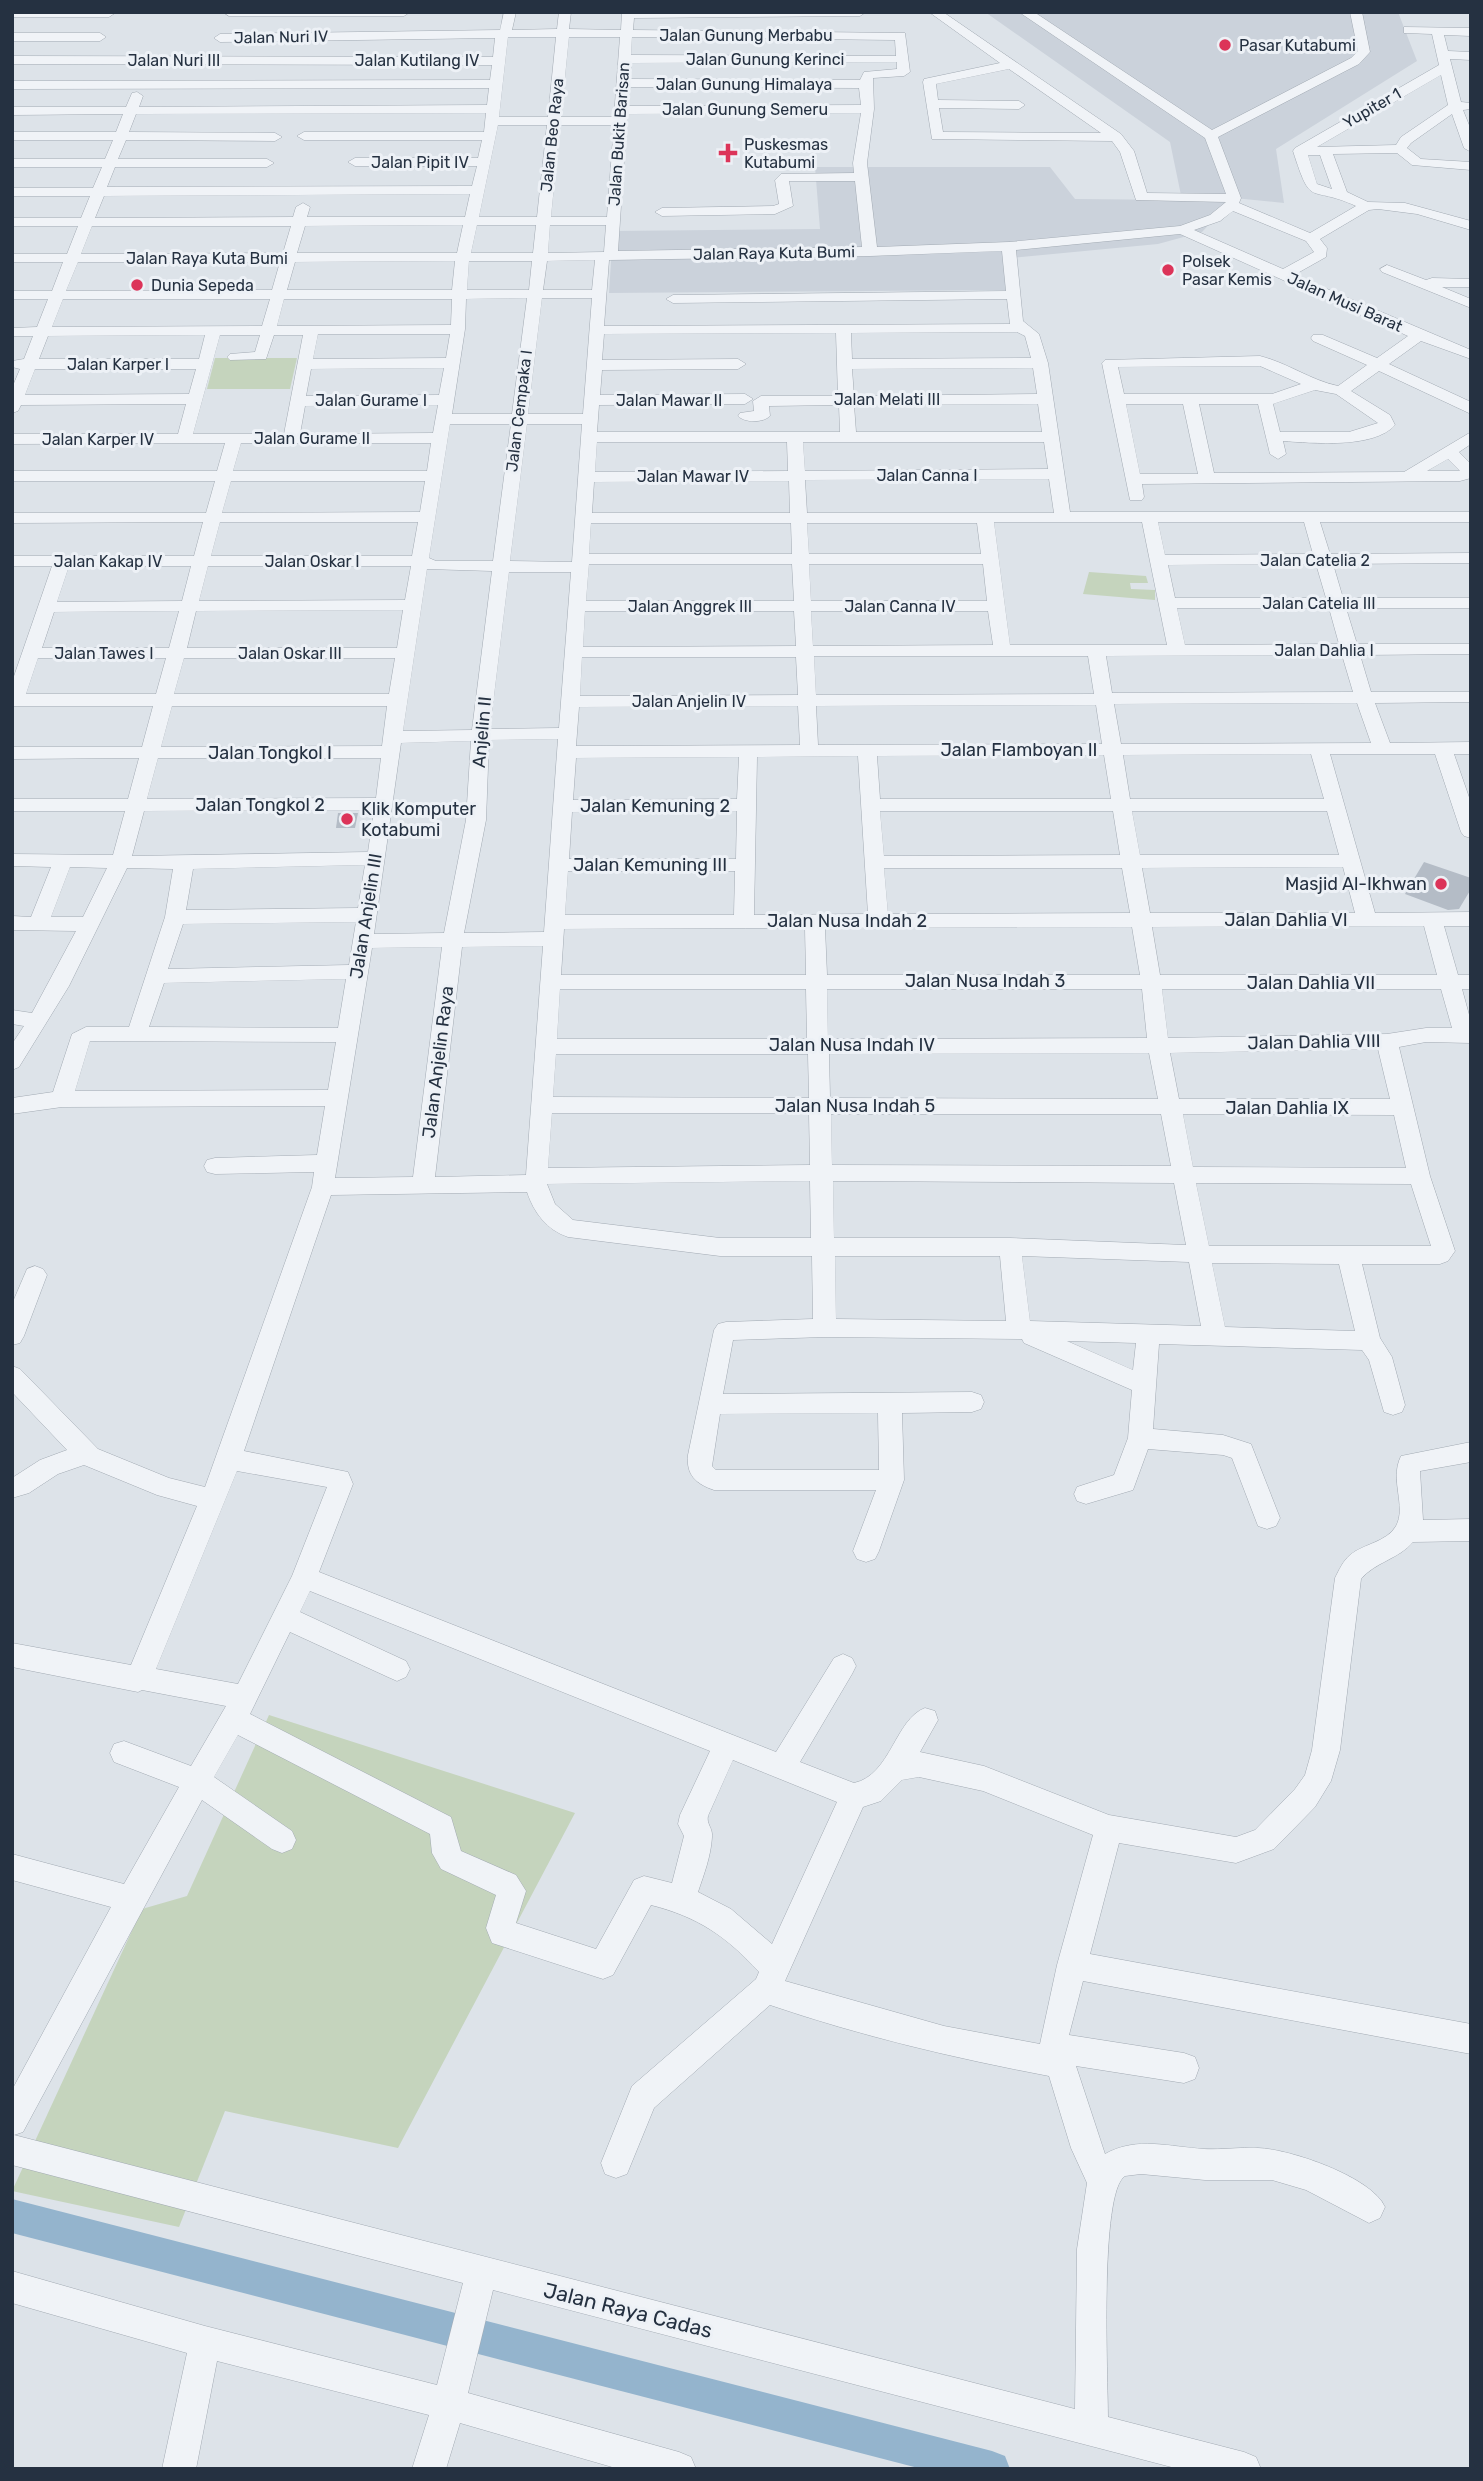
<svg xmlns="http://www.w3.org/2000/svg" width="1483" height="2481" font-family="Rubik,sans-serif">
  <rect width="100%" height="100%" fill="#dde3e9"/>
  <!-- built -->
  <polygon fill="#cbd2db" points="985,12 1398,12 1417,61 1276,149 1284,203 1234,198 1202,232 1158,244 1011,258 1012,290 609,293 613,231 820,229 815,167 1050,167 1075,199 1182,200 1170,142"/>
  <!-- green -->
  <g fill="#c5d4bd">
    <polygon points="215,358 297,358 290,389 207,389"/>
    <polygon points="1089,572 1146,576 1148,583 1130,583 1131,589 1155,590 1155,600 1083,594"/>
    <polygon points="269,1715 575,1813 398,2148 225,2111 179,2227 12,2191 142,1909 187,1896"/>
  </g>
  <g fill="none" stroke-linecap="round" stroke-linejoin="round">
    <!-- canal -->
    <polygon fill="#94b4cd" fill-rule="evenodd" points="12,2199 992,2451 1005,2456 1010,2469 922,2469 12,2233"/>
  </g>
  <!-- building -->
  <g fill="#b4bcc6">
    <polygon points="338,813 358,813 355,828 336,828"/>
    <polygon points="1424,862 1471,878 1471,889 1459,909 1448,910 1405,894"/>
  </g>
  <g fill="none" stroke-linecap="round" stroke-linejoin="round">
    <defs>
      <g id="minor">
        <polygon points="12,12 115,12 115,13 109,17 12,17"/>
        <polygon points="223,12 410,12 404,16 229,16"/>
        <path d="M504,12h12l-4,18 45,-1 2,-17h12l-2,17 52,1 1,-18h244l-6,4 -226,2 -1,12 272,3 5,39 -6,4 -31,2 1,31 -7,54 10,84 132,-5 171,-16 30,-11 16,-13 -90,-2 -16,-48 -8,-11 -180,-2 -9,-57 1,-3 76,-16 -71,-51h14l178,122 13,17 13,42 79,1 -21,-56 -186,-126h15l178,118 139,-72 7,-7 -8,-39h12l8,40 -11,12 -141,73 23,61 -2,5 71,30 46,-27c-48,-22 -44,4 -63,-55l2,-3 144,-83 -7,-31 -28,-1v-6l67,1v8l-27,-1 4,16 23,1v8l-21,-1 11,43 10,1v6l-8,1 8,20v22l-7,-4 -12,-34 -41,29 -4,5 14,11 50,3v8l-59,-5 -15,-12 -64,1 14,38 21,10 37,1 66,18v9l-54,-16 -39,-5 -9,1 -49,29 7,9 -1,9 -32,18 177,75v9l-50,-18 -32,23 82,38v12l-92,-43 -28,20 39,24 5,10c-21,24 -83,18 -112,16l3,13 -8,5 -8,-5 -12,-50h-59l15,69 190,-1 67,-40v12l-12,8 12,12v14l-11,3 -318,3 2,13 -2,3h-12l-28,-137 3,-3 155,-4c28,7 50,24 78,30l29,-21 -54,-24 -2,-3 2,-3h10l54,23 31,-22 -228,-102 -164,16 7,71 16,13 9,29 22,149h401v10h-151l10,32 141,-1v10l-138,1 10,34h128v10h-125l11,36h114v10l-111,1 11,37h100v10l-96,1 15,40 81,-1v12h-17l17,49v35l-7,-2 -3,-4 -26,-78h-105l45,159 96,-1v14h-27l14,49h13v14h-9l9,33v21l-45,-1 -27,5 31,129 25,75 -7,10 -8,3h-78l18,74 12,19 13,48 -3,7 -9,3 -9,-3 -15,-52 -7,-10 -203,-6 -6,85 70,6 28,9 29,74 -4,8 -9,3 -9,-3 -26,-68 -9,-3 -75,-6 -15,41 -47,14 -9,-3 -3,-7 3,-7 37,-12 14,-37 4,-48 -108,-47 -2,-4 -197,-2 -92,3 -10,54 249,-2 9,3 3,7 -3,7 -9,3 -70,1 2,67 -25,71 -4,8 -9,3 -9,-3 -4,-8 23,-61h-162c-18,-6 -28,-15 -26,-35l26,-125 4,-6 8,-2 87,-3 -1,-63h-92l-152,-19c-21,-7 -34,-24 -41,-45l-196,3 -87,256 104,21 5,12 -34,88 457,180 58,-94 9,-4 9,4 4,8 -4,8 -52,88 54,21c37,-8 41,-64 71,-75l10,3 3,9 -18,32 64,14 125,49 127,22 19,-7 40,-41 10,-14 7,-25 23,-172c4,-8 8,-17 15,-23 13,-11 37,-13 46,-29 11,-20 -7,-46 5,-70l70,-14v20l-51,9 3,49 48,-1v22l-58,1c-14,17 -38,20 -52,37l-21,171 -9,31 -16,26 -41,42 -38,14 -117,-20 -29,111 381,70v30l-388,-73 -14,54 115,18 11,4 4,11 -4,11 -11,4 -108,-17 29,88c32,-18 65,-7 99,-5 18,1 36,-2 54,-1 32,1 114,29 127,59l-5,11 -11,5 -63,-33 -34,-10h-67l-64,-6 -16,2c-26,16 -17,205 -17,241l136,35 12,5 5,12h-82l-686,-179 -25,103 211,59 12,5 5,12h-77l-159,-46 -14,46h-34l17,-54 -212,-54 -21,108h-34l25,-116 -175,-50v-32l193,55 232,59 26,-102 -451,-118v-75l99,-183 -99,-27v-26l112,30 55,-97 -65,-25 -4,-9 4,-9 10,-3 67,25 35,-60 -84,-16 -4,2 -126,-25v-24l119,22 66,-159 -40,-11 -73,-30 -26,9 -29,19 -17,5v-20l28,-18 27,-10 -55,-58v-26l8,3 78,80 71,29 36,9 107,-300 2,-15 -99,2 -8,-2 -3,-6 3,-6 8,-2 102,-3 8,-49 -263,1 -50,7v-16l41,-6 19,-58 14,-7h43l36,-110 8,-48 -46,-1 -58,118 -50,81 -7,3v-26l12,-18 -12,-2v-14l20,3 44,-82 -64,-1v-14l19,1 20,-50 -39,-1v-12l101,1 12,-44h-113v-12h116l11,-41 -127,1v-12h130l11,-41h-141v-24l40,-116h-40v-10h182l9,-34 -191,1v-10h194l9,-32h-203v-10h205l8,-28 -213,1v-10h166l8,-30 -165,1 -3,6 -6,2v-25l8,-19 -8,-2v-6l12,-2 9,-23h-21v-8l25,-1 11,-28h-36v-8h40l11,-29h-51v-8h55l11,-28h-66v-8h69l9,-22h-78v-8h81l9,-21h-90v-8h93l8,-19h-101v-8h104l7,-18 -111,1v-8h114l6,-14 5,-1 6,4 -4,11 348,-2 2,-17 -477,1v-8l478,-1 2,-15 -480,-1v-8l481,1 2,-19 -275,4 -6,-4 6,-4 280,-4zM508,37h48l-8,80h-49zM569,37h51l-6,80h-53zM632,37l263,3 1,16 -265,-1zM897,62v7l-33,3 -4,8 -230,-1 1,-16zM1009,69l92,64 -158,-1 -4,-24 80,1 6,-4 -6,-4 -81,-1 -2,-16zM1441,75l7,30 -47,32 -5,8 -79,2zM629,87l230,1 2,17 -233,1zM486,113l-2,19h-180l-7,4 7,4h178l-4,18h-123l-7,4 7,4h122l-5,20 -365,1 8,-20h152l7,-4 -7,-4h-149l8,-19 149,1 7,-4 -7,-4 -146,-1 7,-18zM861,113l-8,50 1,10 -73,1 -6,6 4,24 -6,2 -111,2 -7,4 7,4 113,-2 18,-8 -4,-25h66l7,66 -244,4 9,-137zM498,125h49l-10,92h-58zM560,125h54l-7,92h-56zM1308,155h12l12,34 -15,-5zM470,194l-5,23h-158l3,-10 -7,-4 -7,4 -3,10 -198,1 9,-22zM1233,211l73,30 8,11 -31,17 -89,-39 26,-9zM463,225l-6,28h-160l8,-27zM477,225h59l-3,28h-62zM550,225h56l-2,27 -56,1zM92,226h199l-8,27 -202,1zM1002,251l4,40 -333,4 -7,4 7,4 334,-4 3,25 -406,2 5,-66 261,-4zM595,260l-3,30h-49l4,-29zM455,261l-3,29h-165l8,-28zM469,261h63l-3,29h-62zM78,262h202l-8,28 -206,1zM527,298l-15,116h-60l13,-85 1,-30zM542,298h50l-9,116h-55zM63,299h207l-8,27 -210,1zM284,299h168l-1,26 -174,1zM1017,332l8,4 6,22 -179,1 -1,-26zM836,333l2,63h-77l-8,5 1,10 -14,2 -2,3c7,7 25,7 32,0l-1,-10 70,-1 1,27h-243l2,-27 146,-1 8,-5 -8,-5 -145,1 2,-25 136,-1 8,-5 -8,-5 -136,1 2,-26zM318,334h132l-4,24 -133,1zM205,335l-6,24h-160l9,-23zM220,335h40l-5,17 -25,2 -3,3 3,3 36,-1 8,-24h29l-19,99h-91zM1260,366l41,18 -29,10h-148l-6,-27zM444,368l-5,27 -133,1 5,-27zM1033,368l4,26 -183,2 -2,-27zM35,369h161l-7,25 -164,1zM1315,390l21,4 42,29 -29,9h-69l-7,-28zM1038,404l4,28h-186l-2,-27zM1126,404h57l15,70h-58zM438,405l-5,28 -133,1 5,-28zM450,424h61l-18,137h-57l-7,-3zM527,424h55l-10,138 -62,-1zM597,442h190l1,29 -193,1zM803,442h241l4,27 -243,2zM241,443h190l-4,28h-194zM1448,459l12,12h-33zM1049,479l5,34h-247l-2,-33zM231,481h194l-5,31 -198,1zM789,481l1,32h-198l2,-31zM220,522h198l-6,34h-201zM994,522h148l25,123h-157zM1158,522h146l9,32 -148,1zM591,523h200l1,31h-203zM807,523h170l4,31h-172zM589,564h203l2,37h-208zM809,564h174l4,37h-176zM1316,564l10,34h-151l-7,-33zM69,566h122l-9,35 -125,1zM208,566h203l-6,34 -206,1zM427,569l65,2 -20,159 -69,1zM509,572h62l-12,156 -69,1zM1177,608h152l10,36 -154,1zM403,610l-6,38h-210l9,-37zM179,611l-10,37h-127l12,-36zM585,611h209l2,35 -213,1zM811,611h177l5,34 -180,1zM1342,655l11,37 -241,1 -6,-37zM814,656h274l6,38 -278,1zM582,657h214l2,38 -218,1zM38,658h128l-10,36h-130zM184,658h211l-6,36h-215zM1357,703l14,40 -250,1 -7,-40zM1096,705l6,39 -284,1 -2,-39zM172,706h215l-5,40 -221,1zM798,706l2,39 -224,1 3,-39zM558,739l-14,193 -80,1 22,-113 3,-80zM471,741l-5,79 -22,113 -70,1 27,-191zM1311,754l13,45h-194l-7,-44zM1104,755l7,44h-231l-3,-43zM858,756l10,158 -114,1 3,-158zM739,757l-2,42 -164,1 3,-42zM158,758h223l-5,40 -229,1zM374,810l-6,42 -236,4 12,-45zM737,811l-1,48h-167l3,-47zM880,811h233l7,44 -236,1zM1132,811h195l12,44h-199zM365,865l-7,43 -172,2 7,-41zM70,867l37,1 -24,49h-32zM1343,867l12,46h-205l-8,-45zM884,868h238l8,45 -242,1zM568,871h167l-1,44h-169zM356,922l-7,43 -181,4 15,-45zM1424,926l13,49h-277l-8,-48zM1132,927l8,48h-313l-2,-47zM746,928h59l1,47h-245l3,-46zM543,946l-17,229 -91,2 27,-230zM442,947l-29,230 -78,1 37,-230zM346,979l-8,49 -189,-1 15,-44zM560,989h246l1,50h-250zM827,989h315l5,49 -319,1zM1162,989h279l11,39h-26l-39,6 -219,4zM90,1041l246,1 -8,48 -253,1zM1378,1049l12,50h-211l-9,-46zM1149,1053l9,46 -328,-1 -1,-44zM556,1054h252l1,44 -256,-1zM552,1113h257l1,52 -262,3zM831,1114h330l10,52 -339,-1zM1183,1114l211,1 12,53 -213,-1zM810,1181l1,57h-91l-147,-18 -18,-16 -8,-20zM833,1181l341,2 12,62 -176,-7h-176zM1196,1183l215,1 20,62h-222zM835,1256h165l6,65 -170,-2zM1022,1256l167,6 12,64 -171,-5zM1212,1263l127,1 16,67 -130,-4zM1067,1341l69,2 -3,27zM878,1413l1,57h-163l-4,-4 8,-52zM237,1471l90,16 -35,89 -54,108 -82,-15zM310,1591l400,160 -30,64 -2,9 6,12 -12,47 -28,-7 -10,4 -38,69 -80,-26 10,-32 -10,-16 -55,-24 -10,-34 -201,-103 40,-82 98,45 9,4 9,-4 4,-8 -4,-8 -106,-49zM238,1735l192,99 2,19 9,16 55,26 -10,33 6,15 111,36 10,-4 38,-70c47,12 75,31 108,67l-3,7 -124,107 -31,77 4,11 11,4 11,-4 27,-66 116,-103c91,31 184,53 279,71l22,72 16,35 -10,66 -2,160 -1061,-274 9,-3 179,-332 70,49 10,4 10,-4 4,-9 -4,-9 -78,-54zM733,1760l104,42 -65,142 -41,-35 -33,-17c6,-18 13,-36 14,-55 1,-9 -6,-13 -4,-21zM919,1777l64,14 110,44 -36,130 -17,79 -96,-18 -159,-45 78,-174 18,-6 21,-21z"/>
        <polygon points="12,33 100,33 106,37 100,41 12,41"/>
        <polygon points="1387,265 1426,280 1432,278 1471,279 1471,287 1442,287 1471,299 1471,308 1382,272 1380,269"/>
        <polygon points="35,1266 43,1269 47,1275 24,1336 20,1343 12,1345 12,1304 27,1269"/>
      </g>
    </defs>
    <!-- minor casing -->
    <use href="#minor" stroke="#a2aab3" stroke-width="1"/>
    <!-- minor -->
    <use href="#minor" fill="#f0f3f7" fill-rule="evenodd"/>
  </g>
  <!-- markers -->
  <g fill="#dc3459" stroke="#edf1f6" stroke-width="2.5">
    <circle cx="1225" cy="45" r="7"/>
    <path d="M724.5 142.5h7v7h7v7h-7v7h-7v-7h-7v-7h7z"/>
    <circle cx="1168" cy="270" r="7"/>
    <circle cx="137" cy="285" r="7"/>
    <circle cx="347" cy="819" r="7"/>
    <circle cx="1441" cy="884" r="7"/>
  </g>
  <g text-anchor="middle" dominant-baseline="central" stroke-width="6" stroke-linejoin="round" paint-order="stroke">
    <!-- far-street labels -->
    <g font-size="16" fill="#253141" stroke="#edf1f6">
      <text x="746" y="35">Jalan Gunung Merbabu</text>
      <text transform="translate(281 37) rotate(-1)">Jalan Nuri IV</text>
      <text x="765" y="59">Jalan Gunung Kerinci</text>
      <text x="174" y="60">Jalan Nuri III</text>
      <text x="417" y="60">Jalan Kutilang IV</text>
      <text x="744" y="84">Jalan Gunung Himalaya</text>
      <text transform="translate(1372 108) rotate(-30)">Yupiter 1</text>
      <text x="745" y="109">Jalan Gunung Semeru</text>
      <text transform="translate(619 134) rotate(-86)">Jalan Bukit Barisan</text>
      <text transform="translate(552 135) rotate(-84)">Jalan Beo Raya</text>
      <text x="420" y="162">Jalan Pipit IV</text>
      <text transform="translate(774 253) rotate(-1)">Jalan Raya Kuta Bumi</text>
      <text x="207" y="258">Jalan Raya Kuta Bumi</text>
      <text transform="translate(1345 302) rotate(24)">Jalan Musi Barat</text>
      <text x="118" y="364">Jalan Karper I</text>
      <text x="887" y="399">Jalan Melati III</text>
      <text x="371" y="400">Jalan Gurame I</text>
      <text x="669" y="400">Jalan Mawar II</text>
      <text transform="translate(519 411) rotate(-83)">Jalan Cempaka I</text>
      <text x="312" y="438">Jalan Gurame II</text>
      <text x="98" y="439">Jalan Karper IV</text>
      <text x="927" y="475">Jalan Canna I</text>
      <text x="693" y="476">Jalan Mawar IV</text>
      <text x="1315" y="560">Jalan Catelia 2</text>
      <text x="108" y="561">Jalan Kakap IV</text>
      <text x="312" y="561">Jalan Oskar I</text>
      <text x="1319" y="603">Jalan Catelia III</text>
      <text x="690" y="606">Jalan Anggrek III</text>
      <text x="900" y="606">Jalan Canna IV</text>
      <text x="1324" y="650">Jalan Dahlia I</text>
      <text x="104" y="653">Jalan Tawes I</text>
      <text x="290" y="653">Jalan Oskar III</text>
      <text x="689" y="701">Jalan Anjelin IV</text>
    </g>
    <!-- far-poi labels -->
    <g font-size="16" fill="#253141" stroke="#edf1f6" text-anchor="start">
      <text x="1239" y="45">Pasar Kutabumi</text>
      <text x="744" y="144">Puskesmas<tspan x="744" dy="18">Kutabumi</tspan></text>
      <text x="1182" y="261">Polsek<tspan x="1182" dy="18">Pasar Kemis</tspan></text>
      <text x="151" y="285">Dunia Sepeda</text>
    </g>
    <!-- street labels -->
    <g font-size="18" fill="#253141" stroke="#edf1f6">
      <text transform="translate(482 732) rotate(-85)">Anjelin II</text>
      <text x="1019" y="750">Jalan Flamboyan II</text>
      <text x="270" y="753">Jalan Tongkol I</text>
      <text x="260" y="805">Jalan Tongkol 2</text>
      <text x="655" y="806">Jalan Kemuning 2</text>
      <text x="650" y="865">Jalan Kemuning III</text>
      <text transform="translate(366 916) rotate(-81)">Jalan Anjelin III</text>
      <text x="1286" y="920">Jalan Dahlia VI</text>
      <text x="847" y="921">Jalan Nusa Indah 2</text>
      <text x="985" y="981">Jalan Nusa Indah 3</text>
      <text x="1311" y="983">Jalan Dahlia VII</text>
      <text transform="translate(1314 1042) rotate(-1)">Jalan Dahlia VIII</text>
      <text x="852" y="1045">Jalan Nusa Indah IV</text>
      <text transform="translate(438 1062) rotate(-83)">Jalan Anjelin Raya</text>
      <text x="855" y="1106">Jalan Nusa Indah 5</text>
      <text x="1287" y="1108">Jalan Dahlia IX</text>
    </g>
    <!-- poi labels -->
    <g font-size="18" fill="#253141" stroke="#edf1f6" text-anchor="start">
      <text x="361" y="809">Klik Komputer<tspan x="361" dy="21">Kotabumi</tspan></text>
      <text x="1427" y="884" text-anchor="end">Masjid Al-Ikhwan</text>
    </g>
    <!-- near-street labels -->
    <g font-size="21" fill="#253141" stroke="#edf1f6">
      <text transform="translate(628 2310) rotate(14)">Jalan Raya Cadas</text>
    </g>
  </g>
  <!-- border -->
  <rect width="1483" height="2481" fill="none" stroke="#253141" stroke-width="28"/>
</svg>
